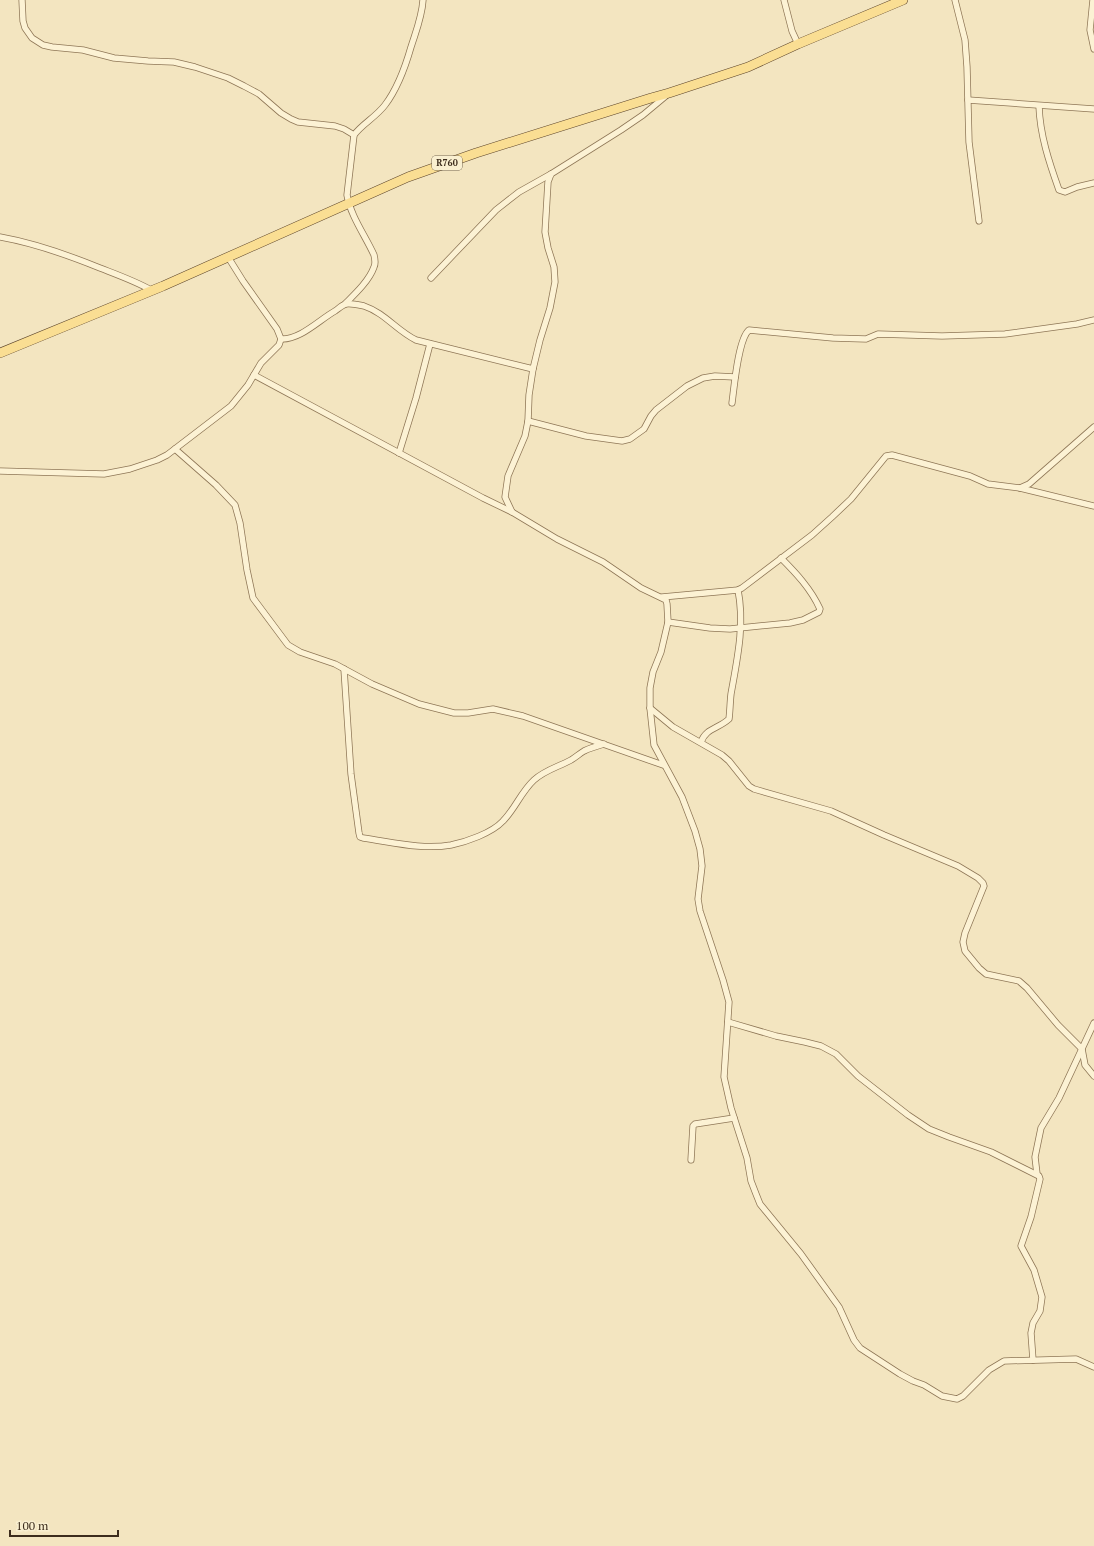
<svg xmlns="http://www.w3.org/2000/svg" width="1094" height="1546" font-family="'PT Serif',serif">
  <rect width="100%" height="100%" fill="#f3e5c0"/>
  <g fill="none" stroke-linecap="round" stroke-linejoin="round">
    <defs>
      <g id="street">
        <polyline points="22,0 23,21 25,28 32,38 43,45 52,47 83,50 114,58 148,61 174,62 195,67 228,78 244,86 259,94 281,113 291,119 298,122 335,126 344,129 354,135"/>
        <polyline points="784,0 792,31 798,44"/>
        <polyline points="955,0 965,40 967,67 969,142 979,221"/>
        <polyline points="1093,0 1090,30 1094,49"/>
        <polyline points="667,95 643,115 621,130 551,174 548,182 545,232 548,248 554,267 555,282 550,308 540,340 533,369 529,395 528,421 525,436 508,476 505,497 512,512 557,539 603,562 641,588 666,600 667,604 668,622 661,652 653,672 650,688 650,708 654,745 682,797 695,831 700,849 702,866 698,899 700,911 723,980 729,1002 724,1077 731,1108 747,1158 751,1181 756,1194 760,1204 801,1254 839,1307 854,1340 860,1348 900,1374 913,1381 924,1385 942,1396 957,1399 963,1396 989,1370 1004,1361 1076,1359 1094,1367"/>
        <polyline points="968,100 1094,109"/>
        <path d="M1039,106c1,29 10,56 20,84l6,2 12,-5 17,-4"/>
        <path d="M0,237c34,6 68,18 100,31 18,7 35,13 51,22"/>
        <polyline points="431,278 496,210 519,192 551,174"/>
        <path d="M345,304c10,-10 24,-23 29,-37 2,-4 1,-8 0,-12 -9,-20 -23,-38 -27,-60l7,-60c8,-11 22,-18 31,-30 13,-17 20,-37 26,-58 5,-16 11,-30 12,-47"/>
        <path d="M281,339c19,1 38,-19 54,-28 3,-2 7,-6 11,-7 5,-1 13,1 18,2 21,7 33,25 52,34l117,29"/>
        <polyline points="254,375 483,498 512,512"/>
        <path d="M732,403c2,-14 6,-64 17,-73l84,8 33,1 12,-5 64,2 63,-2 72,-10 17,-4"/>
        <polyline points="528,421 586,436 622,441 630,439 644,429 651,416 656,410 687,386 703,378 715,376 735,377"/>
        <polyline points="175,449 216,485 235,505 240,523 247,570 253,598 288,645 300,652 335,664 372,684 419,704 454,713 468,713 493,709 523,716 663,765"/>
        <polyline points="399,453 416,398 430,344"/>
        <polyline points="0,471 104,474 130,469 157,460 167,455 231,406 248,385 261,363 279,345 281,339 277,329 243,281 228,257"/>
        <polyline points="1020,488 1029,484 1094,427"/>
        <polyline points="662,597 738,590 742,588 812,535 832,517 851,499 886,456 892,455 970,476 988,484 1020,488 1094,506"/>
        <path d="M668,622l42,6 20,1 60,-6 13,-3 16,-8 1,-3c-9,-20 -24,-36 -39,-51"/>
        <path d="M344,669l7,105 8,59 1,4 3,1c29,4 59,12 88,7 15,-3 41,-12 52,-24 12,-12 18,-29 31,-41 11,-10 24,-13 37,-20 5,-3 8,-6 13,-9 6,-3 13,-5 20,-7"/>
        <polyline points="650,708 673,727 722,755 729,761 749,786 754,789 831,811 884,835 958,866 978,878 983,883 984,886 965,933 963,942 965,951 979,968 986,974 1019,981 1027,988 1058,1025 1082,1049 1085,1065 1094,1076"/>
        <path d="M701,742c5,-14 17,-13 28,-23 1,-8 1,-16 2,-25 6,-34 14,-69 7,-104"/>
        <polyline points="728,1022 776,1036 805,1042 821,1046 836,1054 858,1076 908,1115 929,1129 949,1137 991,1152 1039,1176 1040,1179 1031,1217 1021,1246 1034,1270 1042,1297 1040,1311 1033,1323 1031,1333 1033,1360"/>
        <polyline points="691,1160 693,1126 695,1124 734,1118"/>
        <polyline points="1037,1174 1035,1157 1041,1128 1059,1098 1094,1023"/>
      </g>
      <polyline id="primary" points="0,353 163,286 408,177 476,153 651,98 669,93 748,67 798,44 903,0"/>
    </defs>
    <!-- street casing -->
    <use href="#street" stroke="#8e7656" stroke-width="7"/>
    <!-- primary casing -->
    <use href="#primary" stroke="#5b432a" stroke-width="10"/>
    <!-- street -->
    <use href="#street" stroke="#fcf2d4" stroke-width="5.5"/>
    <!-- primary -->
    <use href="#primary" stroke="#fade93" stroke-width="9"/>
  </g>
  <g text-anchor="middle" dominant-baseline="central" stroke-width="3" stroke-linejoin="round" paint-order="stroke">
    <!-- shield labels -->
    <rect fill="#f9efd0" stroke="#756652" stroke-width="1" x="432" y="156" width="30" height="14" rx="3"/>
    <g font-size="9" font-weight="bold" fill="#3c2c1c">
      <text x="447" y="163">R760</text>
    </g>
  </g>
  <!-- scale -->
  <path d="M10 1530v6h108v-6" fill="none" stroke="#3c2c1c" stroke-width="2"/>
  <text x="16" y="1530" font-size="12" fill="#3c2c1c" stroke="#f9efd0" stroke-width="3" paint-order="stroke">100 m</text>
</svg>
